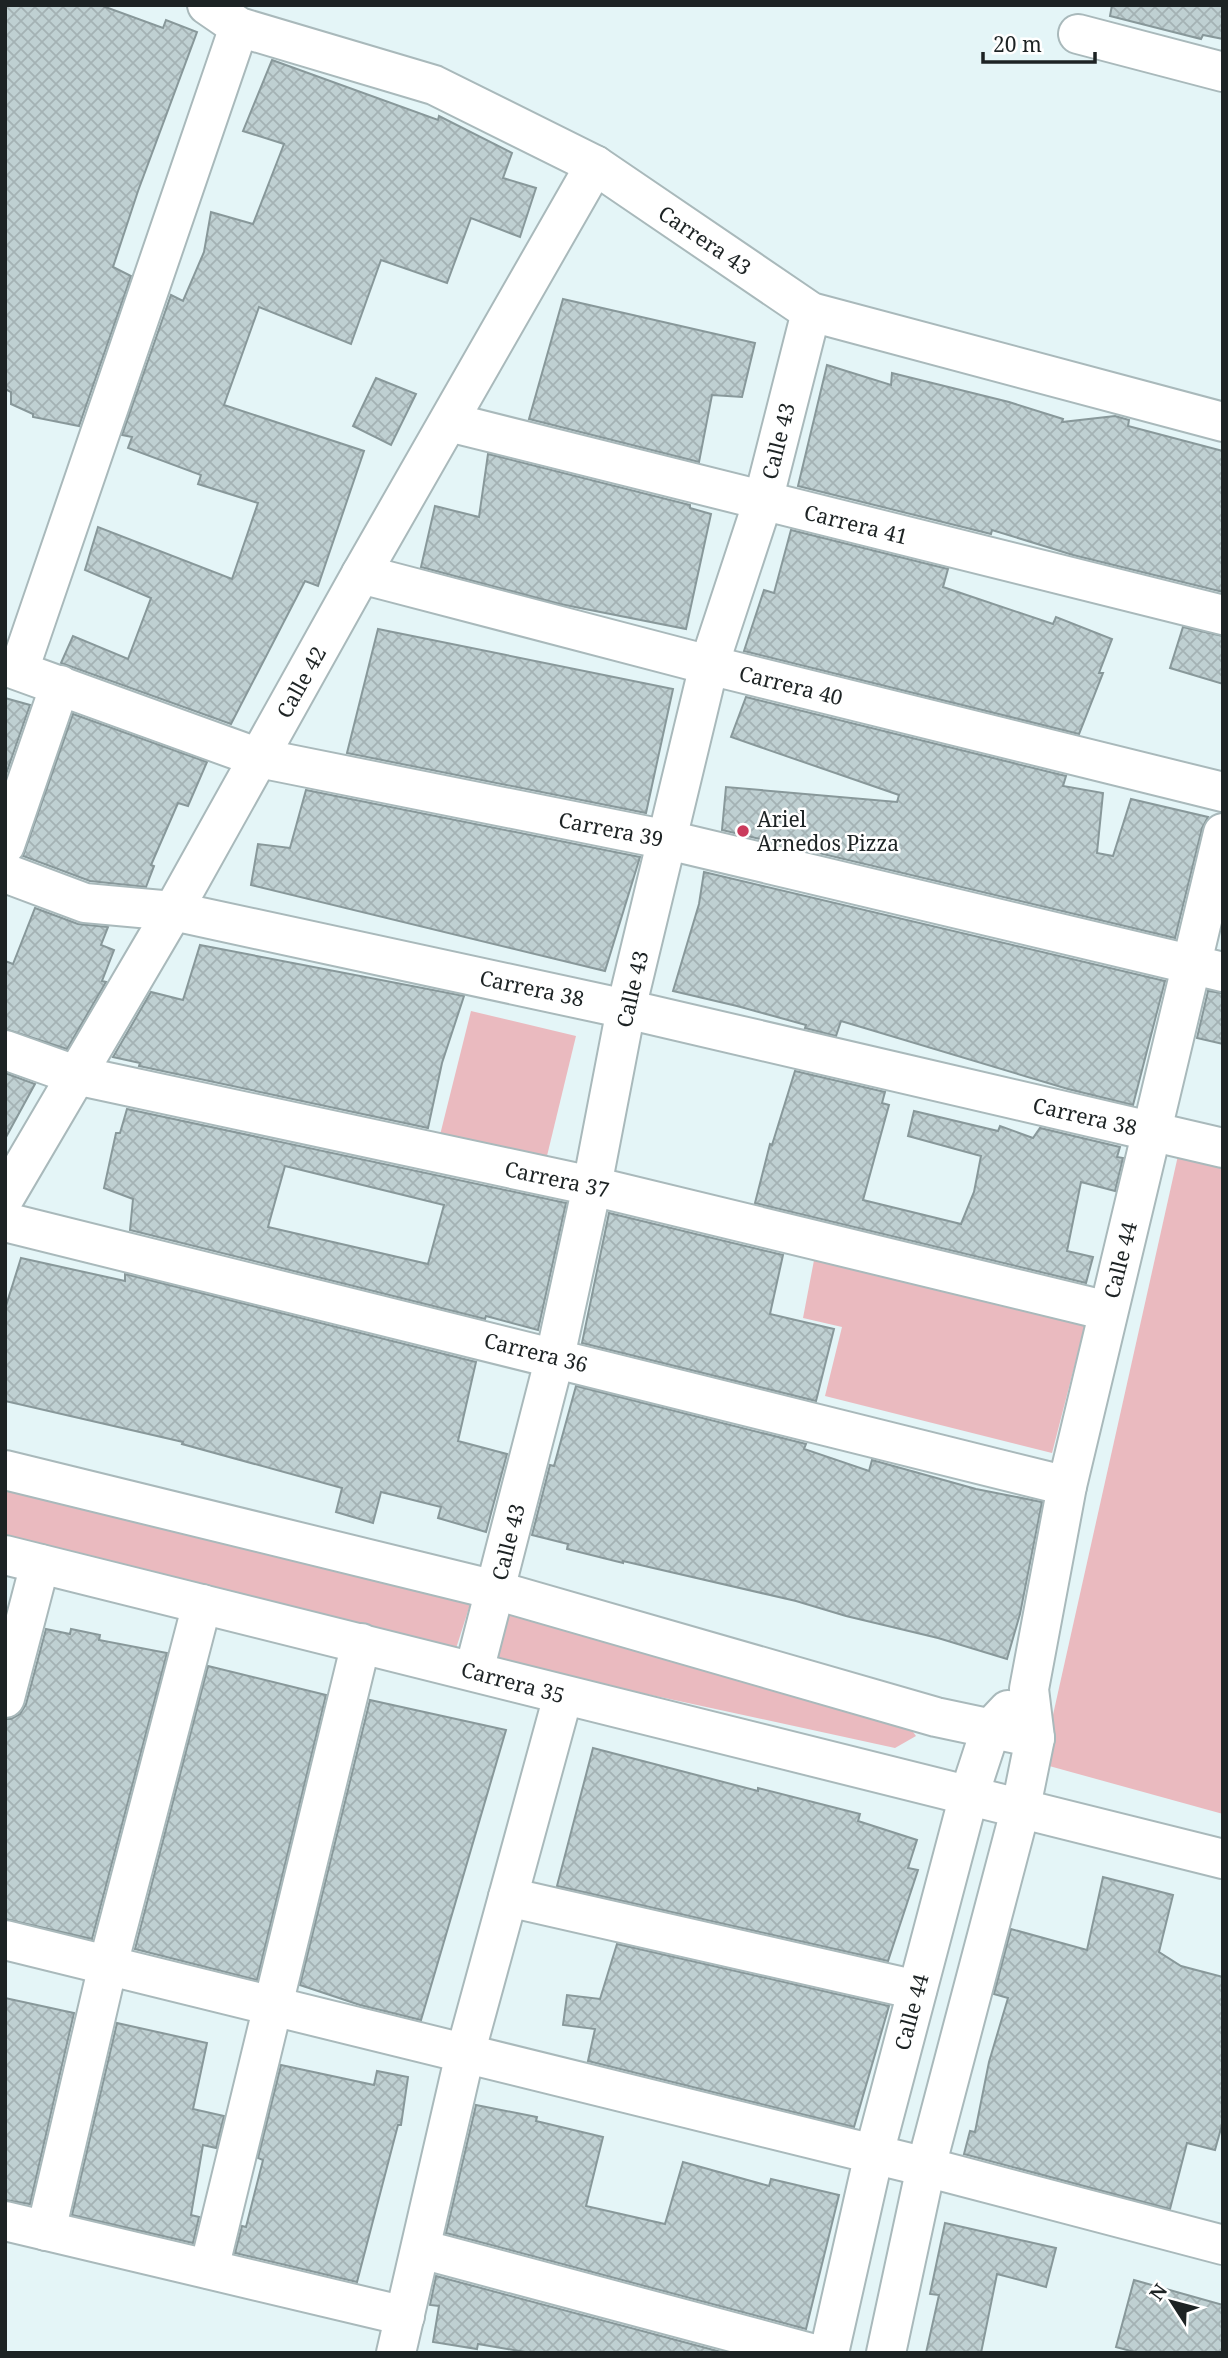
<svg xmlns="http://www.w3.org/2000/svg" width="1228" height="2358" font-family="'Noto Serif',serif">
  <defs>
    <pattern id="building-cross-hatch" width="8" height="8" patternUnits="userSpaceOnUse" patternTransform="scale(1.75)"><rect width="8" height="8" fill="#bfd0d2"/><path d="M0 0l8 8M0 8l8-8" fill="none" stroke="#a4b2b4"/></pattern>
  </defs>
  <rect width="100%" height="100%" fill="#e4f5f7"/>
  <!-- green -->
  <g fill="#eababf">
    <polygon points="471,1011 576,1036 546,1160 440,1135"/>
    <polygon points="1179,1151 1223,1160 1223,1814 1042,1764"/>
    <polygon points="815,1255 1085,1325 1052,1453 825,1396 842,1327 803,1318"/>
    <polygon points="5,1474 474,1592 453,1658 5,1547"/>
    <polygon points="505,1601 900,1714 916,1736 895,1748 490,1660"/>
  </g>
  <!-- building -->
  <g fill="url(#building-cross-hatch)" stroke="#88989a" stroke-width="2" fill-rule="evenodd">
    <polygon points="5,5 100,5 163,28 166,20 197,32 138,191 113,267 131,276 79,426 33,417 33,414 11,404 11,392 5,389"/>
    <polygon points="1112,5 1223,5 1223,39 1203,35 1201,39 1110,16"/>
    <polygon points="272,60 438,120 439,116 512,153 503,178 536,188 520,237 471,218 447,283 381,260 351,344 259,307 224,405 364,451 318,586 305,581 231,724 61,663 73,636 128,659 151,598 85,570 98,527 232,579 258,503 198,484 201,475 128,448 132,437 122,435 171,295 183,301 204,252 211,212 253,224 284,144 243,131"/>
    <polygon points="563,299 755,343 742,397 712,395 699,462 529,419"/>
    <polygon points="827,365 891,385 892,373 1009,402 1063,419 1062,422 1115,416 1129,420 1128,426 1223,451 1223,592 1073,555 992,530 991,534 798,486"/>
    <polygon points="376,378 416,394 391,445 353,426"/>
    <polygon points="488,454 690,505 690,508 711,514 686,629 560,604 421,567 435,506 479,517"/>
    <polygon points="791,530 948,569 943,587 1053,624 1056,617 1112,639 1099,673 1103,673 1079,734 744,651 764,590 774,593"/>
    <polygon points="1183,627 1223,636 1223,684 1170,668"/>
    <polygon points="378,629 673,689 646,813 347,753"/>
    <polygon points="746,697 1066,776 1063,786 1103,793 1097,853 1113,856 1131,799 1208,817 1202,828 1175,938 722,830 726,787 897,802 899,795 731,737"/>
    <polygon points="5,698 30,705 5,777"/>
    <polygon points="73,714 207,762 188,806 178,803 151,865 154,866 146,887 90,881 23,856"/>
    <polygon points="306,790 640,857 605,971 251,885 258,844 290,848"/>
    <polygon points="704,872 1165,981 1133,1105 1068,1089 841,1021 836,1036 805,1028 806,1025 737,1006 673,991 699,904"/>
    <polygon points="35,908 78,924 108,927 101,945 114,950 102,981 106,982 67,1049 5,1029 5,961 13,964"/>
    <polygon points="200,945 464,996 442,1063 428,1128 139,1066 140,1063 113,1057 151,992 183,1000"/>
    <polygon points="1208,991 1223,993 1223,1044 1197,1038"/>
    <polygon points="795,1071 885,1092 882,1103 889,1105 863,1200 961,1224 974,1192 981,1156 908,1136 914,1111 998,1131 1000,1126 1033,1138 1040,1128 1120,1147 1117,1157 1123,1158 1115,1191 1081,1182 1067,1251 1093,1257 1086,1283 755,1203 770,1144 772,1145"/>
    <polygon points="5,1073 35,1084 5,1139"/>
    <path d="M127,1109l439,94 -28,127 -52,-14 -1,3 -355,-89 3,-31 -29,-11 12,-55h4zM285,1166l159,39 -16,59 -160,-37z"/>
    <polygon points="609,1213 783,1255 770,1314 834,1329 816,1401 582,1343"/>
    <polygon points="21,1258 125,1281 125,1274 476,1362 458,1441 507,1454 486,1532 438,1518 441,1507 381,1492 373,1523 336,1512 342,1488 182,1444 183,1442 5,1401 5,1309"/>
    <polygon points="576,1386 806,1444 804,1449 869,1471 872,1460 976,1489 1042,1502 1020,1614 1007,1659 938,1638 846,1616 796,1601 623,1561 623,1563 567,1549 568,1544 532,1535 550,1465 554,1466"/>
    <polygon points="46,1629 70,1634 71,1629 100,1635 99,1640 167,1653 92,1939 5,1919 5,1719 11,1719 20,1714 26,1704"/>
    <polygon points="208,1666 326,1695 257,1980 135,1949"/>
    <polygon points="370,1700 506,1730 421,2020 360,2005 300,1985"/>
    <polygon points="593,1748 758,1791 758,1788 860,1814 858,1821 917,1840 908,1868 918,1870 888,1961 557,1886"/>
    <polygon points="1103,1877 1173,1895 1159,1952 1181,1966 1223,1977 1223,2121 1215,2150 1187,2143 1170,2209 964,2154 970,2131 975,2132 989,2062 1008,1998 994,1994 1011,1929 1087,1950"/>
    <polygon points="617,1944 889,2006 854,2127 588,2061 595,2029 563,2025 567,1995 600,1999"/>
    <polygon points="5,1998 74,2013 30,2204 5,2200"/>
    <polygon points="117,2023 207,2043 193,2109 224,2116 216,2148 203,2145 191,2215 199,2217 193,2243 72,2215"/>
    <polygon points="281,2065 374,2085 377,2071 408,2077 401,2125 398,2125 357,2282 235,2253 242,2226 246,2227 263,2160 258,2158"/>
    <polygon points="476,2105 537,2117 536,2121 603,2137 586,2206 665,2224 683,2162 769,2186 771,2179 839,2195 806,2329 446,2233"/>
    <polygon points="945,2223 1056,2248 1046,2287 997,2274 981,2353 926,2353 939,2295 930,2294"/>
    <polygon points="436,2276 725,2353 531,2353 478,2344 477,2349 433,2342 439,2306 430,2305"/>
    <polygon points="1134,2280 1223,2305 1223,2353 1138,2353 1116,2347"/>
  </g>
  <g fill="none" stroke-linecap="round" stroke-linejoin="round">
    <defs>
      <g id="street">
        <polyline points="207,5 239,27 434,85 595,165 811,312 1223,422"/>
        <polyline points="1078,34 1223,72"/>
        <polyline points="449,422 1223,615"/>
        <polyline points="361,574 709,665 1223,792"/>
        <polyline points="5,666 259,758 668,840 1223,972"/>
        <polyline points="19,670 239,27"/>
        <polyline points="5,845 60,685"/>
        <polyline points="5,873 85,903 173,911 626,1009 1223,1148"/>
        <polyline points="5,1050 75,1075 592,1186 1108,1311"/>
        <polyline points="5,1197 173,911 361,574 595,165"/>
        <polyline points="5,1222 1067,1486"/>
        <polyline points="5,1470 495,1590 936,1717 1035,1738"/>
        <polyline points="5,1555 1223,1859"/>
        <polyline points="474,1671 555,1357 592,1186 626,1009 709,665 763,501 811,312"/>
        <polyline points="5,1698 40,1564"/>
        <polyline points="508,1897 917,1990"/>
        <polyline points="5,1940 926,2167 1223,2245"/>
        <polyline points="5,2221 405,2316"/>
        <polyline points="46,2231 108,1965 202,1604"/>
        <polyline points="421,2249 811,2353"/>
        <polyline points="209,2269 361,1643"/>
        <polyline points="396,2353 465,2054 563,1696"/>
        <polyline points="829,2353 874,2154 969,1795 991,1728 1008,1710"/>
        <polyline points="886,2353 926,2167 1021,1807 1035,1738 1029,1689 1067,1486 1223,833"/>
      </g>
    </defs>
    <!-- street casing -->
    <use href="#street" stroke="#a9b9bb" stroke-width="42"/>
    <!-- street -->
    <use href="#street" stroke="#fff" stroke-width="38"/>
  </g>
  <!-- markers -->
  <circle fill="#ca3b5c" stroke="#fff" stroke-width="2.5" cx="743" cy="831" r="7"/>
  <g text-anchor="middle" dominant-baseline="central" stroke-width="5" stroke-linejoin="round" paint-order="stroke">
    <!-- street labels -->
    <g font-size="21" fill="#1d2324" stroke="#fff">
      <text transform="translate(705 240) rotate(34)">Carrera 43</text>
      <text transform="translate(778 441) rotate(-76)">Calle 43</text>
      <text transform="translate(856 524) rotate(14)">Carrera 41</text>
      <text transform="translate(301 682) rotate(-61)">Calle 42</text>
      <text transform="translate(791 685) rotate(14)">Carrera 40</text>
      <text transform="translate(611 829) rotate(11)">Carrera 39</text>
      <text transform="translate(532 988) rotate(12)">Carrera 38</text>
      <text transform="translate(632 989) rotate(-77)">Calle 43</text>
      <text transform="translate(1085 1116) rotate(13)">Carrera 38</text>
      <text transform="translate(557 1179) rotate(12)">Carrera 37</text>
      <text transform="translate(1120 1260) rotate(-76)">Calle 44</text>
      <text transform="translate(536 1352) rotate(14)">Carrera 36</text>
      <text transform="translate(508 1542) rotate(-76)">Calle 43</text>
      <text transform="translate(513 1682) rotate(15)">Carrera 35</text>
      <text transform="translate(911 2012) rotate(-75)">Calle 44</text>
    </g>
    <!-- poi labels -->
    <g font-size="21" fill="#1d2324" stroke="#fff" text-anchor="start">
      <text x="757" y="819">Ariel<tspan x="757" dy="24">Arnedos Pizza</tspan></text>
    </g>
  </g>
  <!-- border -->
  <rect width="1228" height="2358" fill="none" stroke="#1d2324" stroke-width="14"/>
  <!-- north arrow -->
  <g transform="translate(1172 2302) rotate(306)" stroke="#ffffff" stroke-width="5" paint-order="stroke">
  <path d="M0-5L12 26L0 18L-12 26Z" fill="#1d2324"/>
  <text y="-10" font-size="19" font-weight="bold" text-anchor="middle" fill="#1d2324">N</text>
  </g>
  <!-- scale -->
  <path d="M983 52v10h112v-10" fill="none" stroke="#1d2324" stroke-width="3.5"/>
  <text x="993" y="52" font-size="21" fill="#1d2324" stroke="#ffffff" stroke-width="5" paint-order="stroke">20 m</text>
</svg>
